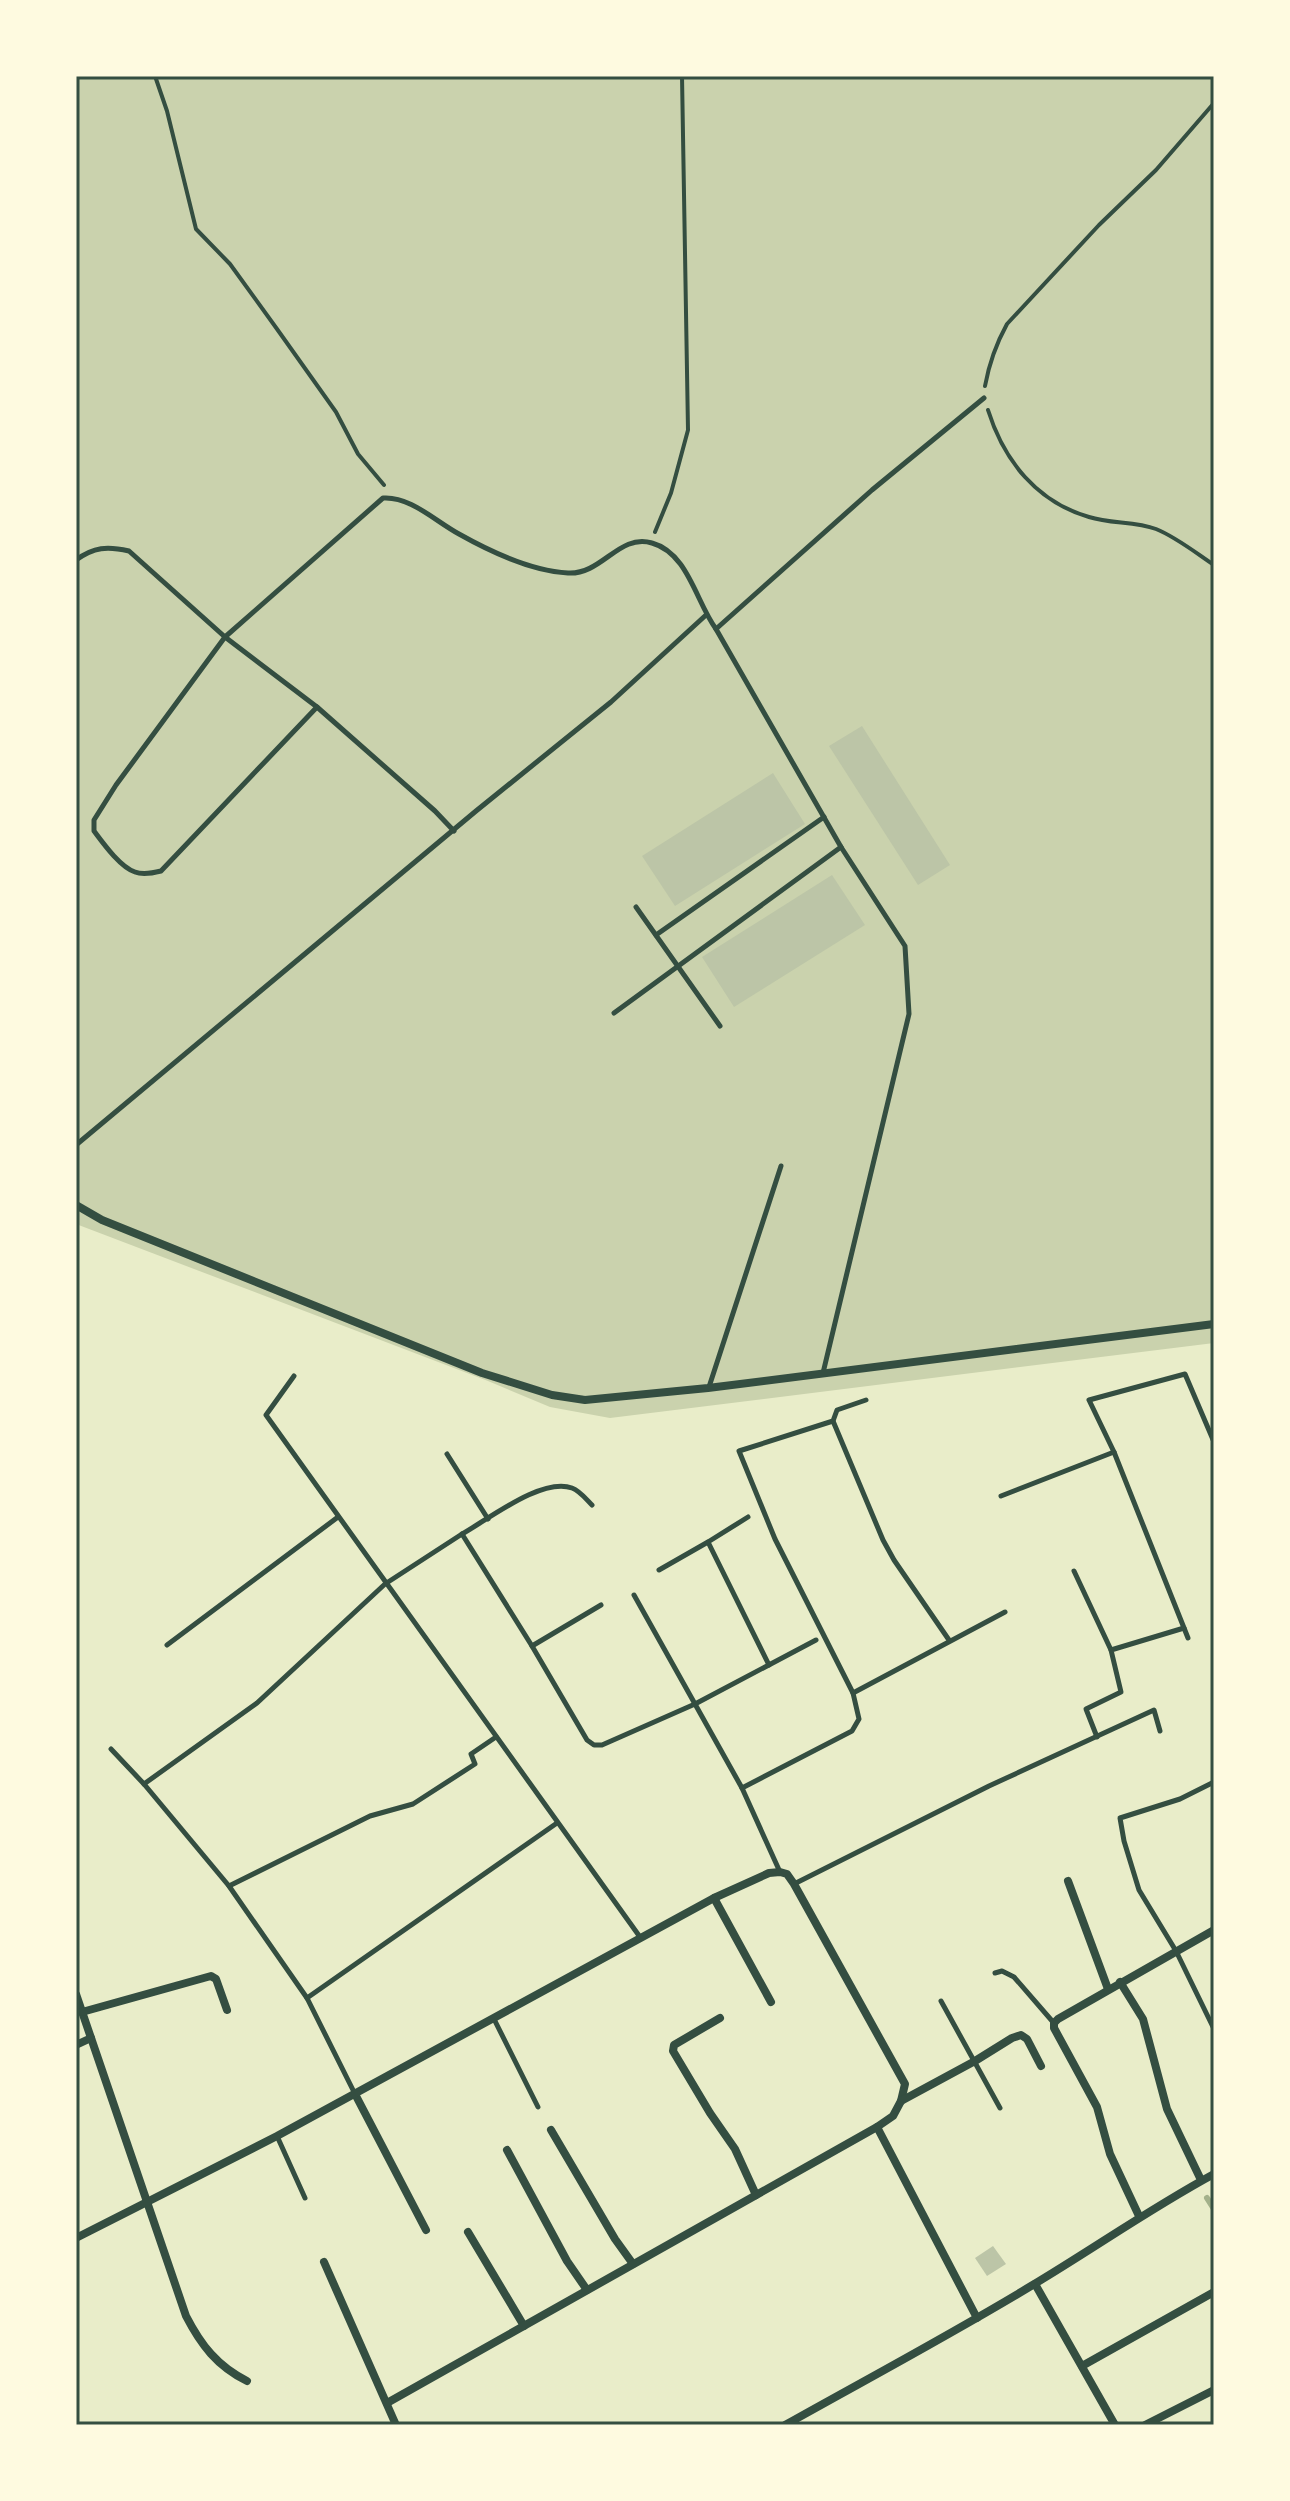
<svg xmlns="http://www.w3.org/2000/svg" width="1290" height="2501" font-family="Cabin,sans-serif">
  <rect width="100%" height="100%" fill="#e9edc9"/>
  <!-- green -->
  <polygon fill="#cad2ad" points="76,76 1214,76 1214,1343 610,1418 550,1407 488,1381 76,1224"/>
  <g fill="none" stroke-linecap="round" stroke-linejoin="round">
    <!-- stream -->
    <polyline stroke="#a3b18a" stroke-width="6" points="1207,2198 1214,2209"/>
  </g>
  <!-- building -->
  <g fill="#bcc5a7">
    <polygon points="862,726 950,865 918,885 829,746"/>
    <polygon points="773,773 805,824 675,906 642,856"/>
    <polygon points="832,875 865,925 734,1007 702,957"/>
    <polygon points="993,2246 1006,2264 987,2276 975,2258"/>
  </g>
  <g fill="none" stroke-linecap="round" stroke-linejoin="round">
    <!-- path -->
    <g stroke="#344e41" stroke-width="4">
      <polyline points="155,76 167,111 196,229 230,264 277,329 336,412 358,454 384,485"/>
      <path d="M985,386c4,-22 11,-42 22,-62l92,-99 57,-55 58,-67"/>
      <path d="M988,410c16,51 49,92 101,107 22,7 46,4 67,12 20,8 40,24 58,36"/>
      <polyline points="655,532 671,493 688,430 682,76"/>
    </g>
    <!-- service -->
    <g stroke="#344e41" stroke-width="5">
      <path d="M76,560c18,-13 31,-14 53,-9l96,86 92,70 118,104 19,20"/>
      <polyline points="716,629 872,490 984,398"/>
      <path d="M317,707l-156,164c-8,2 -18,4 -26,1 -15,-5 -32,-29 -41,-41v-11l22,-35 109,-148 158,-139c27,-2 52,23 76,36 32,18 72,37 109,39 34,2 51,-40 84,-30 36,10 44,59 64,86l125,218 64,99 4,68 -86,359"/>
      <polyline points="636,907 720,1026"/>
      <polyline points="656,935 824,817"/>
      <polyline points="614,1013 841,847"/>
      <polyline points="76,1145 476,811 611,702 706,615"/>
      <polyline points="294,1376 266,1415 640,1937"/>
      <polyline points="709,1387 781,1166"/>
      <polyline points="833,1421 883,1540 894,1560 949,1640"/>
      <polyline points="447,1454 488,1519"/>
      <polyline points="1001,1496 1114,1452"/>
      <polyline points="748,1517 708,1542 769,1665"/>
      <path d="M462,1534c27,-15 80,-57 110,-46 8,3 14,11 20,17"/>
      <polyline points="659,1570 708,1542"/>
      <polyline points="1074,1571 1111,1650"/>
      <polyline points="634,1595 742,1788 780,1872"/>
      <polyline points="1188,1638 1114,1452 1089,1400 1185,1374 1214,1442"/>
      <polyline points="167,1645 338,1517"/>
      <polyline points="532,1646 601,1605"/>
      <polyline points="853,1693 1005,1612"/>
      <polyline points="1097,1737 1086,1709 1121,1692 1111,1650 1184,1628"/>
      <polyline points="111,1749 144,1784 229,1886 307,1998 355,2094"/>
      <polyline points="1214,1782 1180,1799 1120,1818 1124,1841 1139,1890 1176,1951 1214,2029"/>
      <polyline points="144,1784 257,1703 385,1584 462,1534 532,1646 587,1740 594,1745 602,1745 695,1704 816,1640"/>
      <polyline points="742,1788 852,1731 859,1719 853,1693 775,1539 739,1451 833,1421 837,1410 866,1400"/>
      <polyline points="794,1884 989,1786 1154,1710 1160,1731"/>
      <polyline points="229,1886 370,1816 413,1804 475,1764 471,1754 496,1737"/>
      <polyline points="995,1973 1002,1971 1014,1977 1053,2022"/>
      <polyline points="307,1998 557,1823"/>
      <polyline points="941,2001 1000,2108"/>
      <polyline points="494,2019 538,2107"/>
      <polyline points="277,2136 305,2198"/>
    </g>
    <!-- minor -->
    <g stroke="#344e41" stroke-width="8">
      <polyline points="76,1205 102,1220 482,1373 552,1395 585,1400 708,1388 1214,1324"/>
      <polyline points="1068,1881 1108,1989"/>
      <polyline points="714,1898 771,2002"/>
      <polyline points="1120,1982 1143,2019 1167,2109 1201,2180"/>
      <path d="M76,1994l110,322c15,29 31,50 61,65"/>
      <polyline points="82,2012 211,1976 216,1979 227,2010"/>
      <polyline points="720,2018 674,2045 673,2051 710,2113 735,2149 756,2195"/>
      <polyline points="76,2045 91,2038"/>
      <polyline points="355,2094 426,2230"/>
      <polyline points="877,2127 977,2318"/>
      <polyline points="551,2130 615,2239 633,2264"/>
      <polyline points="507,2150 567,2261 587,2290"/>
      <polyline points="1139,2216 1110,2154 1097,2107 1054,2028 1054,2023 1058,2019 1214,1930"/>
      <polyline points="468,2232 524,2326"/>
      <polyline points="76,2238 277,2136 714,1898 769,1873 780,1872 787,1874 794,1884 905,2084 901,2101"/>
      <polyline points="324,2262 396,2425"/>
      <polyline points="1035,2284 1115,2425"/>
      <polyline points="1082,2366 1214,2292"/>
      <polyline points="387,2403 877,2127 893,2116 901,2101 975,2061 1012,2038 1021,2035 1027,2039 1041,2066"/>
      <path d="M785,2425c82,-46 165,-90 246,-139 62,-37 120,-78 183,-112"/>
      <polyline points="1145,2425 1214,2390"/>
    </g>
  </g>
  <!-- border -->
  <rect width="1290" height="2501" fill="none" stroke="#fefae0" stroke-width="156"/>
  <rect x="78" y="78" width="1134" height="2345" fill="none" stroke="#344e41" stroke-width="3"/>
</svg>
